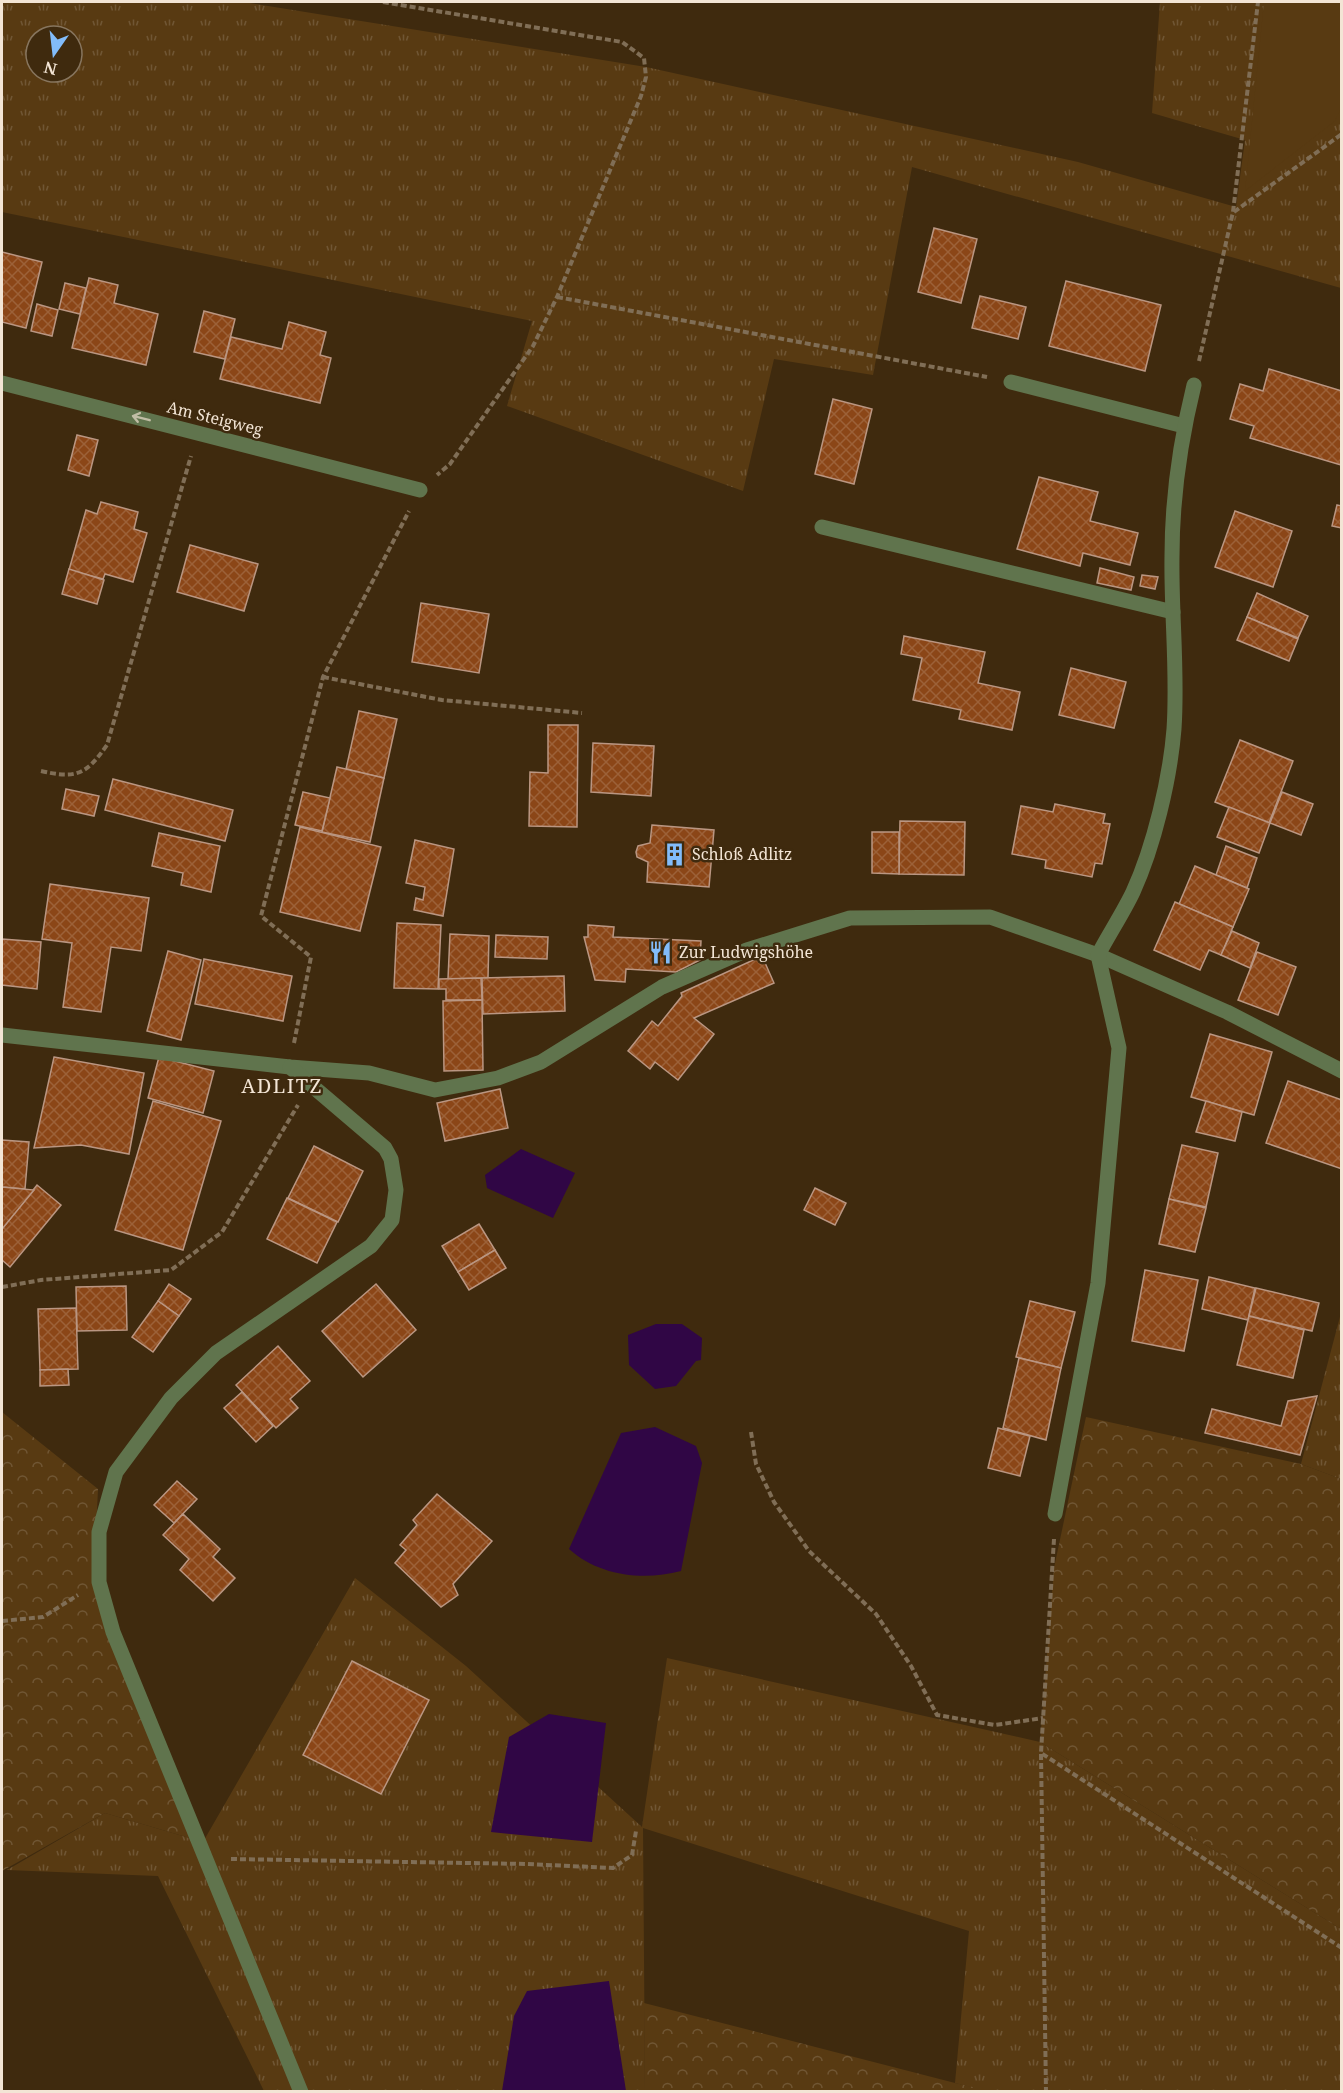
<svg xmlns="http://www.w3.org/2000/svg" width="1343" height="2093" font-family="'Noto Serif',serif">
  <defs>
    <pattern id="grass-tufts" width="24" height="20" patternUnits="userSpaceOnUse" patternTransform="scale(1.5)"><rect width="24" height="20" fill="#583a12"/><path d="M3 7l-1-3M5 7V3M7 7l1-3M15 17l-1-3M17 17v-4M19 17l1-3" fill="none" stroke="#705634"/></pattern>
    <pattern id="forest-crowns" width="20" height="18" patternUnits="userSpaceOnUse" patternTransform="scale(1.5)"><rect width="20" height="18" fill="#583a12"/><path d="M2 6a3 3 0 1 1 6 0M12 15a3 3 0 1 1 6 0" fill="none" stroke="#705634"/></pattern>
    <pattern id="building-cross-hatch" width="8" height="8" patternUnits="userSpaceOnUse" patternTransform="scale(1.5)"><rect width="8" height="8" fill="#8b4617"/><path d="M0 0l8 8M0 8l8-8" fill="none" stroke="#9c6138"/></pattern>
  </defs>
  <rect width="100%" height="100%" fill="#3f2a0e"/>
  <!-- grass -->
  <g fill="url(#grass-tufts)" fill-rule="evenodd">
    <path d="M2,2h241l403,65 432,95 158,45 9,-67 -93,-27 8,-111h181v286l-429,-121 -39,208 -99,-16 -31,132 -236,-85 25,-85 -530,-109zM36,36h36v36h-36z"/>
    <polygon points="1341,1313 1341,1479 1301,1464"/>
    <polygon points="355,1578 466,1666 642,1827 667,1658 1040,1742 1341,1929 1341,2091 990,2092 955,2083 969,1931 643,1828 645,2091 264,2091 158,1876 7,1870 105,1813 203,1842"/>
  </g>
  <!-- forest -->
  <g fill="url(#forest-crowns)">
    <polygon points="2,1412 98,1489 96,1530 103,1600 203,1842 105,1813 2,1871"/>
    <polygon points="1086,1417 1301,1464 1341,1479 1341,1929 1040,1742 1054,1568"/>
    <polygon points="644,2003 955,2083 990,2091 645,2091"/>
  </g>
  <!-- green -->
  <polygon fill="#583a12" points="1264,2 1341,2 1341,108 1335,121 1245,191"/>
  <!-- water -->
  <g fill="#300645">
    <polygon points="521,1149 575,1173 553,1218 487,1188 485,1175"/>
    <polygon points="656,1324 682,1324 702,1338 701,1360 696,1361 676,1386 655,1389 629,1365 628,1335"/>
    <path d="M655,1427l41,19 6,17 -21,108c-38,10 -82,5 -112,-22l52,-116z"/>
    <polygon points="549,1714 606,1723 592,1842 491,1832 509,1737"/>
    <polygon points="609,1981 626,2091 502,2091 514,2016 527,1991"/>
  </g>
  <!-- building -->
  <g fill="url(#building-cross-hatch)" stroke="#ba9682" stroke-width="1.5">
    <polygon points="934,228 977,239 961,303 918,292"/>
    <polygon points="2,252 42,262 26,328 2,322"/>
    <polygon points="89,278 118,285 114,303 158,314 146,365 72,348"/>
    <polygon points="1066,281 1161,305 1145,371 1049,346"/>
    <polygon points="65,283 86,288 80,314 59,309"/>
    <polygon points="980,296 1026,307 1018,339 972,328"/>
    <polygon points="37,304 58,310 52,336 31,331"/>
    <polygon points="204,311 235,319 225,359 194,352"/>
    <polygon points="289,322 326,332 320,355 331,358 320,403 220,379 231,337 282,349"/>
    <polygon points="1269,369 1342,391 1341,465 1250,438 1254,426 1230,419 1240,384 1263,391"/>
    <polygon points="833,399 872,409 854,484 815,474"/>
    <polygon points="77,435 98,440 89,476 68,470"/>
    <polygon points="1039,477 1098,492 1090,521 1138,533 1130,565 1083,553 1080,566 1017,549"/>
    <polygon points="101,502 138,512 134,529 147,533 133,582 105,574 103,579 69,570 86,510 97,514"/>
    <polygon points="1337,505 1342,506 1342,528 1332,526"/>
    <polygon points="1235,511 1292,531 1273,587 1215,567"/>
    <polygon points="190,545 258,564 244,611 177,592"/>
    <polygon points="1100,568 1134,577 1131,590 1097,583"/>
    <polygon points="69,569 104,580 97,604 62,594"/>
    <polygon points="1142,575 1158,577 1155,589 1140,586"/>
    <polygon points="1257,593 1308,616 1298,638 1247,617"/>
    <polygon points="421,603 489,614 479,673 412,662"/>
    <polygon points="1247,617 1298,639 1289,661 1237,640"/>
    <polygon points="904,636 985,652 978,683 1020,692 1012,730 959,719 961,710 913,700 922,658 901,654"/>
    <polygon points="1071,668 1126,682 1114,728 1059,715"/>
    <polygon points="359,711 397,719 384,778 346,769"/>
    <polygon points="548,725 578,725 577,827 529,826 530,772 548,773"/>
    <polygon points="1240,740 1293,761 1269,823 1215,802"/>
    <polygon points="593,743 654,746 651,796 591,792"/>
    <polygon points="337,767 384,778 370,842 322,832"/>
    <polygon points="113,779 233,810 225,841 105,810"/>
    <polygon points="66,789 99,796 94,816 62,809"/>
    <polygon points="303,792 330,798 322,831 295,825"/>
    <polygon points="1282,792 1313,804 1301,835 1270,823"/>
    <polygon points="1055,804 1105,814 1103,823 1110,824 1102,864 1095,863 1092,877 1045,868 1046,860 1012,854 1021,806 1053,812"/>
    <polygon points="1229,807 1270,823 1259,853 1217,837"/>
    <polygon points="900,821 965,822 964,875 899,874"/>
    <polygon points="652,825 714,830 709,887 647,882 648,862 637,857 636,852 638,846 650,843"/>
    <polygon points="300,827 381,847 360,931 280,912"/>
    <polygon points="872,832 899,832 899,874 872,873"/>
    <polygon points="159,833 220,846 211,892 181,885 183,873 152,866"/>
    <polygon points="415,840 454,849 443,916 414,910 416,898 423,900 425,887 406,883"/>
    <polygon points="1226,846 1257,858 1247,888 1216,875"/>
    <polygon points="1195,866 1249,889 1233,927 1179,904"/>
    <polygon points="50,884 149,898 141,951 111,947 101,1012 63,1007 72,943 42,939"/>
    <polygon points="1175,902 1233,927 1221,955 1209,950 1200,970 1154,950"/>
    <polygon points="397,923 441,925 438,989 394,988"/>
    <polygon points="588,925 614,927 613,937 701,941 700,960 676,972 626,969 625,982 595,980 584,937 588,937"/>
    <polygon points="1232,931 1259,943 1250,968 1221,955"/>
    <polygon points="450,934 489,936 488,978 448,979"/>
    <polygon points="496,935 548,937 547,959 495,957"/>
    <polygon points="2,939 41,942 37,989 2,985"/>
    <polygon points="168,951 201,960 181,1040 147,1031"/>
    <polygon points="1257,952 1296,967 1278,1015 1238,1000"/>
    <polygon points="762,956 774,983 694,1018 714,1034 678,1080 655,1062 650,1069 628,1051 652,1021 658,1026 682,996 681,993"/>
    <polygon points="204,959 292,976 283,1021 195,1004"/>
    <polygon points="564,976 565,1011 483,1014 482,978"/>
    <polygon points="481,978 482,1000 446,1000 446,989 439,989 439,979"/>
    <polygon points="482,1000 483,1070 444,1071 443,1001"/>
    <polygon points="1210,1034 1272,1052 1254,1115 1191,1097"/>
    <polygon points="54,1057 144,1073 129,1154 81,1145 34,1148"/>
    <polygon points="159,1057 214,1071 203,1113 148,1098"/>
    <polygon points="1288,1081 1342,1100 1342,1169 1266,1143"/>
    <polygon points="500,1089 508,1128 445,1141 437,1103"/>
    <polygon points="153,1101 221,1121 183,1250 115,1230"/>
    <polygon points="1206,1101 1242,1112 1235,1141 1196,1132"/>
    <polygon points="2,1140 29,1142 25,1189 2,1187"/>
    <polygon points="1182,1145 1218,1153 1206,1207 1169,1199"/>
    <polygon points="314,1146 363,1171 338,1222 288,1198"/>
    <polygon points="37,1185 61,1205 10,1267 2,1260 2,1229"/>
    <polygon points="2,1187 34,1190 2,1229"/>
    <polygon points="815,1188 846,1203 835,1225 804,1210"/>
    <polygon points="287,1198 337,1222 317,1263 267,1239"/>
    <polygon points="1169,1199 1206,1208 1195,1252 1159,1244"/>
    <polygon points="479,1224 495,1250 458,1272 442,1246"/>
    <polygon points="495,1250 506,1268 469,1290 458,1272"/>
    <polygon points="1145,1270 1198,1280 1184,1351 1132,1341"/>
    <polygon points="1209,1277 1255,1288 1248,1320 1202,1309"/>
    <polygon points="169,1284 191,1299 179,1316 158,1301"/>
    <polygon points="376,1284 416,1330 363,1377 322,1331"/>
    <polygon points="126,1286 127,1330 77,1331 76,1287"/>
    <polygon points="1256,1288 1319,1303 1312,1331 1249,1316"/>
    <polygon points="158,1301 179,1316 153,1352 132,1337"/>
    <polygon points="1030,1301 1075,1312 1061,1368 1016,1357"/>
    <polygon points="76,1308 78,1369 40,1370 38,1309"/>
    <polygon points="1249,1316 1304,1330 1293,1378 1237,1365"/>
    <polygon points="278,1346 310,1381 290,1399 298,1408 276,1428 236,1385"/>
    <polygon points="1019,1358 1061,1368 1046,1440 1003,1428"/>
    <polygon points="68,1369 69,1385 40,1386 40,1370"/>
    <polygon points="242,1392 273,1426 256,1442 224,1408"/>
    <polygon points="1317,1396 1300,1455 1205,1433 1212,1409 1281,1426 1288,1401"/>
    <polygon points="998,1428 1030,1436 1020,1476 988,1468"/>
    <polygon points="177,1481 197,1499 174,1523 154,1505"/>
    <polygon points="437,1494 492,1541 453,1584 458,1595 441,1607 395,1563 406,1550 400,1545 417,1525 413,1520"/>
    <polygon points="183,1514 220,1549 213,1557 235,1578 213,1601 180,1570 189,1559 163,1535"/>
    <polygon points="352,1661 429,1700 381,1794 303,1755"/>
  </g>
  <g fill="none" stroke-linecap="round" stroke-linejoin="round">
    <!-- path -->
    <g stroke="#806e56" stroke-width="4" stroke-dasharray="6 3" stroke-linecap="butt">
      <polyline points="383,2 622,42 644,58 646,77 641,96 557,297 533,346 450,464 437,475"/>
      <polyline points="1234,212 1342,134"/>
      <polyline points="557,297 987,377"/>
      <polyline points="1199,361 1233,212 1258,2"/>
      <polyline points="323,677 442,700 582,713"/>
      <path d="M41,771c35,8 45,4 66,-26l84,-289"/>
      <polyline points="294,1043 311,957 261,916 323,677 409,511"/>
      <polyline points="2,1287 41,1280 171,1270 222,1232 298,1105"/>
      <polyline points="751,1432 756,1464 774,1502 809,1551 876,1614 911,1666 937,1715 995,1725 1043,1718"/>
      <polyline points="1054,1539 1041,1753 1342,1948"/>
      <polyline points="2,1621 43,1617 78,1595"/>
      <polyline points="1041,1754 1046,2092"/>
      <polyline points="231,1859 527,1864 613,1868 632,1855 636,1831"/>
    </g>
    <!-- minor -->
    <g stroke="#60744d" stroke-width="15">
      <polyline points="1011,382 1184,426"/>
      <polyline points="2,383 420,490"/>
      <polyline points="822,527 1173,612"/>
      <polyline points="2,1035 290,1067 369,1073 435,1090 498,1078 541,1062 662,987 747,950 850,918 990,917 1098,955 1227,1012 1342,1071"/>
      <polyline points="290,1067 385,1148 391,1159 396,1190 392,1220 371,1246 216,1353 171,1398 116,1472 99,1532 99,1582 113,1632 301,2092"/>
      <path d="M1055,1514l43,-231 21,-235 -21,-93c11,-21 25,-42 35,-63 21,-46 37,-113 41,-163 4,-58 -3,-115 -2,-173 0,-58 8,-114 22,-171"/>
    </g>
  </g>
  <!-- one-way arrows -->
  <defs><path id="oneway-shaft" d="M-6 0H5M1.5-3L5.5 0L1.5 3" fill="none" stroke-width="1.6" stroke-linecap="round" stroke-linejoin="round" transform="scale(1.5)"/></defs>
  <use stroke="#c0bda5" href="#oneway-shaft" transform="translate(141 418) rotate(-166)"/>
  <!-- icons -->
  <defs>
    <symbol id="building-bare" viewBox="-9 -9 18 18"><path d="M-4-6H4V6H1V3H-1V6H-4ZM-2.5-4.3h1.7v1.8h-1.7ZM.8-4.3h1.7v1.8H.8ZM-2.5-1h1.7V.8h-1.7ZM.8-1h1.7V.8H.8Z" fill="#82bcfa" stroke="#3f2a0e" stroke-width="2.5" paint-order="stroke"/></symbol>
    <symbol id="restaurant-bare" viewBox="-9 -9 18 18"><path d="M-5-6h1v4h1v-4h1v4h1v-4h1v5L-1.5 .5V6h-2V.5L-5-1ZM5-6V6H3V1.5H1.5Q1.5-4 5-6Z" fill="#82bcfa" stroke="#3f2a0e" stroke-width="2.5" paint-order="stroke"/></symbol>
  </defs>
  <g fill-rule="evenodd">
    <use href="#building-bare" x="658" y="838" width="33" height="33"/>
    <use href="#restaurant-bare" x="644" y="936" width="33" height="33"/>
  </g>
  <g text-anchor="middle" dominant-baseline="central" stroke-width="5" stroke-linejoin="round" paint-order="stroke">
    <!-- street labels -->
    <g font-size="16" fill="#f3e5d5" stroke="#3f2a0e">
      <text transform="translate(215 418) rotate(14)">Am Steigweg</text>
    </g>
    <!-- poi labels -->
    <g font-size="16" fill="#f3e5d5" stroke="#3f2a0e" text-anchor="start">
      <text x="692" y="854">Schloß Adlitz</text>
      <text x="679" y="952">Zur Ludwigshöhe</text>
    </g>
    <!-- quarter labels -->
    <g font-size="20" letter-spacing="1.5" fill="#f3e5d5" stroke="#3f2a0e">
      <text x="282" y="1085">ADLITZ</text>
    </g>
  </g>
  <!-- border -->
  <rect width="1343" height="2093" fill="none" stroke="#f3e5d5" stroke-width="6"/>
  <!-- north arrow -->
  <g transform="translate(54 54) rotate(194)"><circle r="28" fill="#3f2a0e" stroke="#87755e" stroke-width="1.5"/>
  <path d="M0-4.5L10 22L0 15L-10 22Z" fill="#82bcfa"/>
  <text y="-9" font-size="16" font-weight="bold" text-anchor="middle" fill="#f3e5d5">N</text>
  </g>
</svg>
